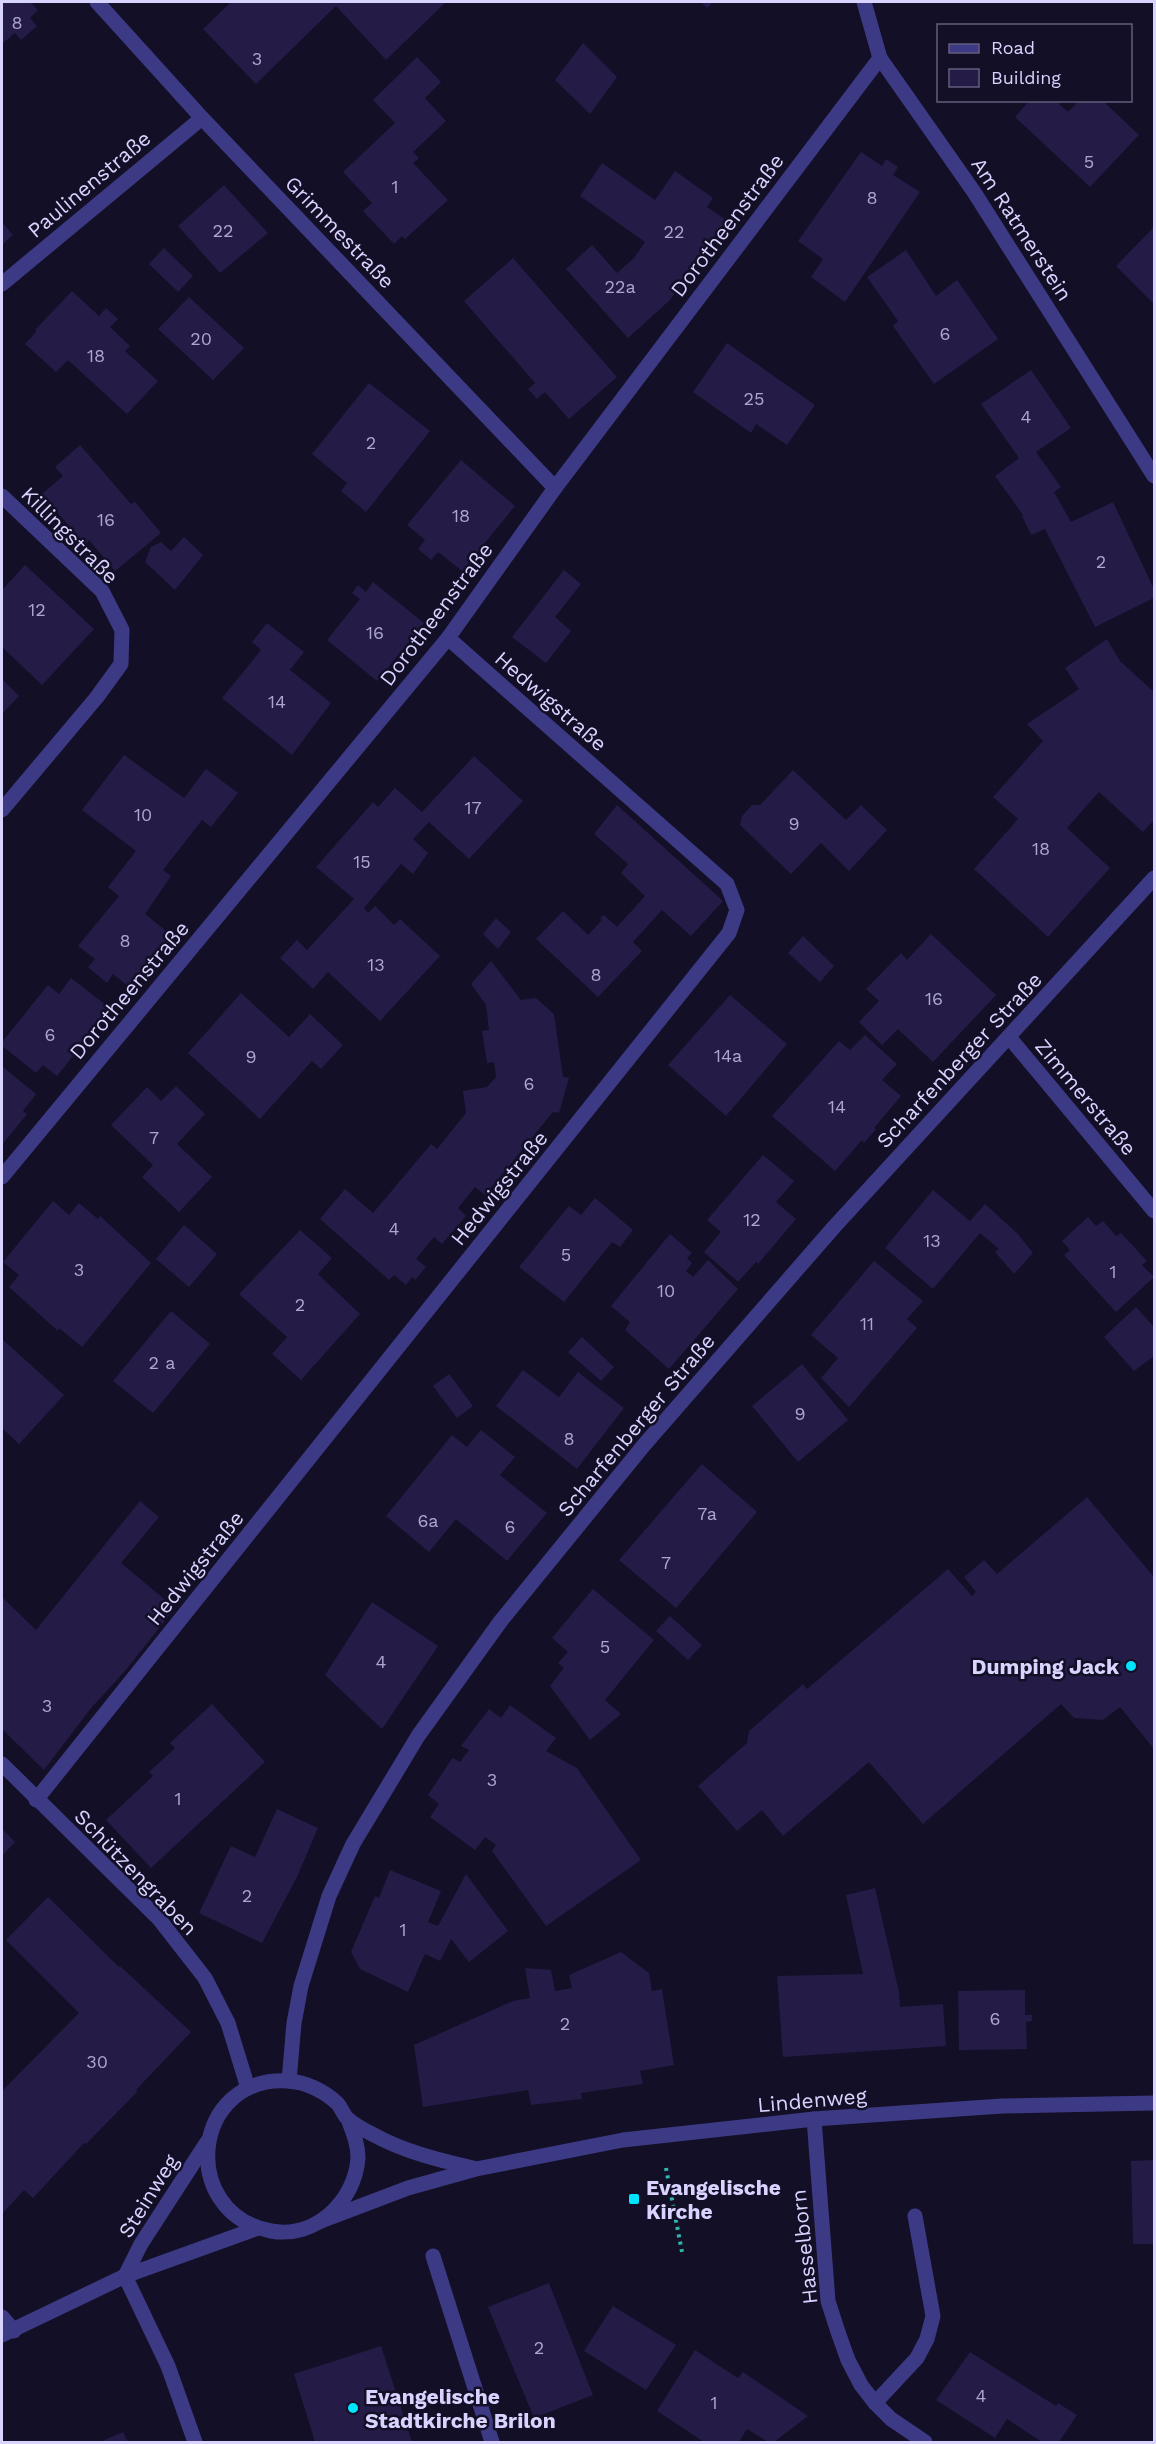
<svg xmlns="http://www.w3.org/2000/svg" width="1156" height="2444" font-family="'Work Sans',sans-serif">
  <rect width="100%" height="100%" fill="#130f26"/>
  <!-- building -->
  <g fill="#241b47">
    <polygon points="2,2 30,2 38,10 30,18 37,26 21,40 15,33 2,44"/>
    <polygon points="231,2 446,2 386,60 336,6 256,84 203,29"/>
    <polygon points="701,2 713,2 707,8"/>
    <polygon points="583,43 617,77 590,114 555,80"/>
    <polygon points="417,57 441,82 425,98 446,121 413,152 419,158 413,163 448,200 405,239 402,236 394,244 363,211 372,203 343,172 395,123 373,100"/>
    <polygon points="1030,100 1062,100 1059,104 1068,112 1079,100 1102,100 1139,135 1090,187 1015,117"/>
    <polygon points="861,152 882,166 886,159 898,167 893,175 920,192 845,302 811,277 823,259 798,241"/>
    <polygon points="602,163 655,200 675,171 713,198 707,207 726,220 670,300 628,338 566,269 592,245 617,273 634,258 645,242 580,196"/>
    <polygon points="224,185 268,233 220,273 178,226"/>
    <polygon points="2,222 13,235 2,245"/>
    <polygon points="1154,227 1154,304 1116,266"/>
    <polygon points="164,248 193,276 178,292 149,264"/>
    <polygon points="906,250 936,296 957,280 998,339 934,384 893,326 898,321 867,277"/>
    <polygon points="513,258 617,377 569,419 545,392 537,399 528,389 535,383 464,301"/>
    <polygon points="72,291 99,316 106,308 118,319 110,327 130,346 125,351 158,381 127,414 68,360 56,372 25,344 37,331 35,330"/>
    <polygon points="189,297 244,348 213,380 158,329"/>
    <polygon points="727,343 815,405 787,445 756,424 751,433 693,392"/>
    <polygon points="1031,370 1071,428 1036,452 1061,487 1054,492 1071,522 1113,502 1154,589 1154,598 1095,627 1045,529 1031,535 1022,516 1023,515 995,476 1019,458 981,404"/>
    <polygon points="369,383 430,431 366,512 341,491 347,483 312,454"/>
    <polygon points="80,445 131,504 135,502 161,533 115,571 89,540 85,545 42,494 63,476 55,467"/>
    <polygon points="461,460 515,506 462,571 438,552 431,560 418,549 425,540 407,525"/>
    <polygon points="184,537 203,555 175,590 145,562 151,547 161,542 171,551"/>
    <polygon points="25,565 94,629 42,685 2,647 2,590"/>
    <polygon points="564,570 581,584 555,617 571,631 546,663 512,637"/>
    <polygon points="373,582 424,623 377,681 327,640 360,599 352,593 358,585 366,592"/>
    <polygon points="267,623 304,652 290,670 331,703 292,755 222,698 261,650 252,642"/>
    <polygon points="1107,639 1120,661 1154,692 1154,820 1143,832 1099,792 1067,828 1110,868 1048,937 974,869 1018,819 993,797 1043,741 1027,724 1079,689 1065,668"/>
    <polygon points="2,679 19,696 2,714"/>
    <polygon points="124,755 184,798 206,769 238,793 211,827 202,820 163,870 171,876 145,914 171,935 129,987 113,974 107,983 88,967 95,959 78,946 119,896 108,887 136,851 82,810"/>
    <polygon points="474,756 523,801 469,859 429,822 413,839 428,853 413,874 401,864 364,908 368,913 375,906 394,925 400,919 440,956 380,1021 328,972 313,989 280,958 297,940 307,950 354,899 316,867 373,802 378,807 395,788 422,812"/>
    <polygon points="793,770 846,820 861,805 887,830 849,871 821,843 791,874 740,825 742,816 752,805 760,805"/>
    <polygon points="617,805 723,901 691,936 662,910 633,942 642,951 598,997 536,939 563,911 588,935 602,920 600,918 604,915 617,927 645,896 621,873 628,864 594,834"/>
    <polygon points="496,918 511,932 498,949 483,934"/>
    <polygon points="931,934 996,995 933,1062 898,1029 882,1045 859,1022 879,1001 866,989 901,953 907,960"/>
    <polygon points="803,936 834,966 820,982 788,953"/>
    <polygon points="491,961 521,1000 536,998 554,1014 563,1077 569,1078 559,1113 553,1112 485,1195 475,1187 458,1208 466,1216 442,1244 434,1237 416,1259 426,1267 415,1280 412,1277 406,1285 394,1275 389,1280 320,1219 345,1189 373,1213 431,1144 437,1149 466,1113 463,1091 487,1087 496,1077 494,1062 487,1063 482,1031 489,1030 486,1005 471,984"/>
    <polygon points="71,978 111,1009 57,1076 43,1065 36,1073 2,1046 2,1042 48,985 59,994"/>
    <polygon points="241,993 289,1037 310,1014 343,1045 321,1069 312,1061 260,1119 188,1053"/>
    <polygon points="730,995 787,1044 726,1116 668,1065"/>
    <polygon points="865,1035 897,1064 882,1080 901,1096 874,1128 876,1129 864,1143 862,1140 835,1171 772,1116 839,1041 850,1050"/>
    <polygon points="2,1066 36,1094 23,1111 27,1114 2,1145"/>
    <polygon points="176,1086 205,1114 177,1144 212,1177 179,1212 142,1177 153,1165 111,1125 147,1087 161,1101"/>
    <polygon points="763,1155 794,1181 776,1202 796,1219 758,1264 756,1262 738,1282 704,1252 721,1232 707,1220"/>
    <polygon points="933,1190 970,1221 985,1204 1017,1233 1033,1253 1014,1274 995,1252 999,1249 980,1233 933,1289 885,1248"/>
    <polygon points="595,1198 633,1230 620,1247 612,1242 564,1302 519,1267 569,1206 581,1215"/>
    <polygon points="53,1201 69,1215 79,1203 98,1219 100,1216 151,1263 82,1347 59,1328 58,1331 9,1287 19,1275 3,1262"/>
    <polygon points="1088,1217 1096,1226 1103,1221 1116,1236 1121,1233 1147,1261 1142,1265 1154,1277 1116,1312 1064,1255 1070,1250 1062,1241"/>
    <polygon points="184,1225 217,1254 189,1287 156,1259"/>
    <polygon points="300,1230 332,1258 318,1274 360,1314 301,1380 272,1354 287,1337 239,1294"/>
    <polygon points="670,1234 692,1253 687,1258 692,1263 686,1271 693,1277 708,1260 738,1289 669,1369 625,1330 630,1322 611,1306"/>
    <polygon points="874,1261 923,1301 907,1319 917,1328 849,1407 821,1378 838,1358 811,1335"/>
    <polygon points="1136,1307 1154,1327 1154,1356 1134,1371 1104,1337"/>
    <polygon points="171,1311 210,1344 153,1413 113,1381"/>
    <polygon points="582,1337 614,1367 601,1381 568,1352"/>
    <polygon points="2,1339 64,1395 19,1444 2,1428"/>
    <polygon points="802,1364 848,1420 798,1462 752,1406"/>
    <polygon points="523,1370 559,1397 578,1372 624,1408 577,1469 496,1406"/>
    <polygon points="449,1374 473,1406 457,1418 433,1386"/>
    <polygon points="481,1430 515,1457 500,1475 547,1513 507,1561 456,1519 429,1552 386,1516 452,1435 467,1447"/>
    <polygon points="702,1464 757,1512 676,1608 619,1560"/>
    <polygon points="1087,1497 1154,1577 1154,1749 1120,1707 1103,1720 1074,1718 1061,1704 923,1824 869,1762 783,1836 762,1810 737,1831 698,1786 747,1743 749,1731 803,1684 807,1689 948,1569 972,1596 976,1592 964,1577 984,1560 997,1574"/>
    <polygon points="140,1501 159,1517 121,1563 175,1608 125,1671 91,1708 44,1770 2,1729 2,1597 36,1630"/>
    <polygon points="593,1589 654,1640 605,1700 621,1714 590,1740 550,1686 564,1668 558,1663 568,1652 552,1638"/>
    <polygon points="372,1602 438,1646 382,1729 325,1675"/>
    <polygon points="670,1616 702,1645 688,1660 656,1631"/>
    <polygon points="212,1704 265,1762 151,1868 106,1820 153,1776 149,1772 175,1748 170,1743"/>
    <polygon points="510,1705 556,1738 546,1751 577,1768 641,1860 546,1926 492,1851 496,1845 485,1837 475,1850 430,1817 439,1804 428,1795 451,1760 453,1758 460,1762 469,1750 461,1746 489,1709 501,1718"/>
    <polygon points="277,1809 318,1828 297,1877 262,1943 199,1913 231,1846 255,1857"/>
    <polygon points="2,1829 15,1842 2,1856"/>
    <polygon points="390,1870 441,1891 428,1922 438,1926 466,1874 508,1931 469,1962 451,1939 440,1961 425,1954 408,1992 360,1969 351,1952 375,1896 379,1898"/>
    <polygon points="875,1888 899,1992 900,2007 943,2004 946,2046 783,2057 777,1976 863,1974 846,1895"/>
    <polygon points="48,1897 119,1967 120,1966 191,2032 136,2090 138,2091 86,2144 84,2143 33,2198 24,2190 2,2214 2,2091 79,2013 6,1940"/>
    <polygon points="621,1952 649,1973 652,1991 662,1989 674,2065 640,2071 643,2084 581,2093 582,2099 531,2105 528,2090 423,2107 414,2045 513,2001 530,1998 525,1968 551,1970 555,1991 572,1988 569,1975"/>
    <polygon points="1025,1990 1025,2015 1032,2015 1032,2021 1026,2022 1027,2049 959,2050 958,1991"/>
    <polygon points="1154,2160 1154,2244 1133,2244 1131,2161"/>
    <polygon points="549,2283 593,2395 534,2418 488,2307"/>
    <polygon points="613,2306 676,2345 646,2390 584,2351"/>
    <polygon points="381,2346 412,2442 315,2442 294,2374"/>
    <polygon points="695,2350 738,2378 743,2372 808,2416 774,2442 768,2442 747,2429 739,2442 704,2442 657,2411"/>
    <polygon points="970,2352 1056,2406 1058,2403 1077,2415 1059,2442 1042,2442 1007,2419 995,2438 936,2400"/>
    <polygon points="123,2432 128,2442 100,2442"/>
  </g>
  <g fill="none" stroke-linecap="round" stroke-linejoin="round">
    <!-- path -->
    <polyline stroke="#2fb8b0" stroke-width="4" stroke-dasharray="3 4.5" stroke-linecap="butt" points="666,2168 682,2252"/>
    <!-- minor -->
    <g stroke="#3d3a85" stroke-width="15">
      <polyline points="97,2 202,118 555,488"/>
      <polyline points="864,2 880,58 974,192 1154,476"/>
      <polyline points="2,284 202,118"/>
      <polyline points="2,496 102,591 122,630 121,664 97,697 2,810"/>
      <polyline points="1009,1037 1154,1211"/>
      <polyline points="2,1177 448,638 555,488 880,58"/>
      <polyline points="2,1764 159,1919 205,1978 228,2023 248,2088"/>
      <polyline points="36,1800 729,933 737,910 727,884 448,638"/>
      <polyline points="289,2081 294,2023 301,1986 329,1896 353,1844 418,1736 500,1622 644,1445 834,1227 1154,878"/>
      <path d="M348,2119c5,13 10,25 10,39 -3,43 -42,81 -87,73 -94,-18 -79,-156 17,-150 18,1 36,10 49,22 4,4 6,11 10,15 7,7 19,13 27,17 31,17 65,25 99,33"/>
      <polyline points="814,2119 828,2301 838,2332 848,2360 861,2385 875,2403 891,2419 925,2442"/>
      <polyline points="321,2221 408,2188 476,2169 623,2140 814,2119 1002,2106 1154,2103"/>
      <polyline points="433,2256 492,2442"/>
      <polyline points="125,2276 168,2366 195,2442"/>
      <polyline points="125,2276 141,2244 207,2142"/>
      <polyline points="2,2317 14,2331"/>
      <polyline points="2,2335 125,2276 258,2228"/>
      <polyline points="875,2403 917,2358 927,2339 933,2316 915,2216"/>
    </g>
  </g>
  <!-- markers -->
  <g fill="#00e5ff" stroke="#130f26" stroke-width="2">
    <circle cx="1131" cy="1666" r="6"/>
    <rect x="628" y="2193" width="12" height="12" rx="3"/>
    <circle cx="353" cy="2408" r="6"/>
  </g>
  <g text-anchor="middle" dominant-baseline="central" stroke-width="5" stroke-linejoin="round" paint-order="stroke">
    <!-- number labels -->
    <g font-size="18" fill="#aca6d1">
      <text x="17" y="22">8</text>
      <text x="257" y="58">3</text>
      <text x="1089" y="161">5</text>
      <text x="395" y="186">1</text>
      <text x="872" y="197">8</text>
      <text x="223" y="230">22</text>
      <text x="674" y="231">22</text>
      <text x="620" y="286">22a</text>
      <text x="945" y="333">6</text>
      <text x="201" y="338">20</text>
      <text x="96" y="355">18</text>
      <text x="754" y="398">25</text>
      <text x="1026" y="416">4</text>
      <text x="371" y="442">2</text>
      <text x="461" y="515">18</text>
      <text x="106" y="519">16</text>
      <text x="1101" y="561">2</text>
      <text x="37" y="609">12</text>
      <text x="375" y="632">16</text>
      <text x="277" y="701">14</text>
      <text x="473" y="807">17</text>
      <text x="143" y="814">10</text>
      <text x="794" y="823">9</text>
      <text x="1041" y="848">18</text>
      <text x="362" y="861">15</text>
      <text x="125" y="940">8</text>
      <text x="376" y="964">13</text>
      <text x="596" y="974">8</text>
      <text x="934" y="998">16</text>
      <text x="50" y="1034">6</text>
      <text x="728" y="1055">14a</text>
      <text x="251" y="1056">9</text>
      <text x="529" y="1083">6</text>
      <text x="837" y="1106">14</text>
      <text x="154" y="1137">7</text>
      <text x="752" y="1219">12</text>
      <text x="394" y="1228">4</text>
      <text x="932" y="1240">13</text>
      <text x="566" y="1254">5</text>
      <text x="79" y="1269">3</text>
      <text x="1113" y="1271">1</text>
      <text x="666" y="1290">10</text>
      <text x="300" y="1304">2</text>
      <text x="867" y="1323">11</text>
      <text x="162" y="1362">2 a</text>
      <text x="800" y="1413">9</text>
      <text x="569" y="1438">8</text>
      <text x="707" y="1513">7a</text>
      <text x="428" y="1520">6a</text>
      <text x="510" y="1526">6</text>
      <text x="666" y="1562">7</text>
      <text x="605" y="1646">5</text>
      <text x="381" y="1661">4</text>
      <text x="47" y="1705">3</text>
      <text x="492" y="1779">3</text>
      <text x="178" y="1798">1</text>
      <text x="247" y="1895">2</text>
      <text x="403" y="1929">1</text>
      <text x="995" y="2018">6</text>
      <text x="565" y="2023">2</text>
      <text x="97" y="2061">30</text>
      <text x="539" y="2347">2</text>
      <text x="981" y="2395">4</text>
      <text x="714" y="2402">1</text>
    </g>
    <!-- street labels -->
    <g font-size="21" fill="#d9d4ff" stroke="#130f26">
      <text transform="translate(89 184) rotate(-40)">Paulinenstraße</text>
      <text transform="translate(727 225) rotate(-53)">Dorotheenstraße</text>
      <text transform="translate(1022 229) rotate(57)">Am Ratmerstein</text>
      <text transform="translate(340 232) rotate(46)">Grimmestraße</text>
      <text transform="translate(70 535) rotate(45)">Killingstraße</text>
      <text transform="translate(436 614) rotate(-53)">Dorotheenstraße</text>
      <text transform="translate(551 701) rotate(41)">Hedwigstraße</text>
      <text transform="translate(129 990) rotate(-50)">Dorotheenstraße</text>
      <text transform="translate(959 1060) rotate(-47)">Scharfenberger Straße</text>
      <text transform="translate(1086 1097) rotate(50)">Zimmerstraße</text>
      <text transform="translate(499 1188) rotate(-51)">Hedwigstraße</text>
      <text transform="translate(636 1425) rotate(-50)">Scharfenberger Straße</text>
      <text transform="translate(195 1568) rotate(-51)">Hedwigstraße</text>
      <text transform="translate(136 1872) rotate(46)">Schützengraben</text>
      <text transform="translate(812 2100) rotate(-5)">Lindenweg</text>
      <text transform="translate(148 2196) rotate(-58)">Steinweg</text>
      <text transform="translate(804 2247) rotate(-96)">Hasselborn</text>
    </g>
    <!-- poi labels -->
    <g font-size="21" font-weight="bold" fill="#d9d4ff" stroke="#130f26" text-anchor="start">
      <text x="1119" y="1666" text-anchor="end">Dumping Jack</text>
      <text x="646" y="2187">Evangelische<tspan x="646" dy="24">Kirche</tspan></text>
      <text x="365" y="2396">Evangelische<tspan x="365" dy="24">Stadtkirche Brilon</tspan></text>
    </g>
  </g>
  <!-- border -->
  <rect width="1156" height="2444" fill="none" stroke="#d9d4ff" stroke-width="6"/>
  <!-- legend -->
  <rect x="937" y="24" width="195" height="78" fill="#130f26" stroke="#625e7d" stroke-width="1.5"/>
  <rect x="949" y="44" width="30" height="9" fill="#3d3a85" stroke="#625e7d" stroke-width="1.5"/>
  <text x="991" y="54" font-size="18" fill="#d9d4ff">Road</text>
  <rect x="949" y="69" width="30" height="18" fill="#241b47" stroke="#625e7d" stroke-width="1.5"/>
  <text x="991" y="84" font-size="18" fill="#d9d4ff">Building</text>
</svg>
